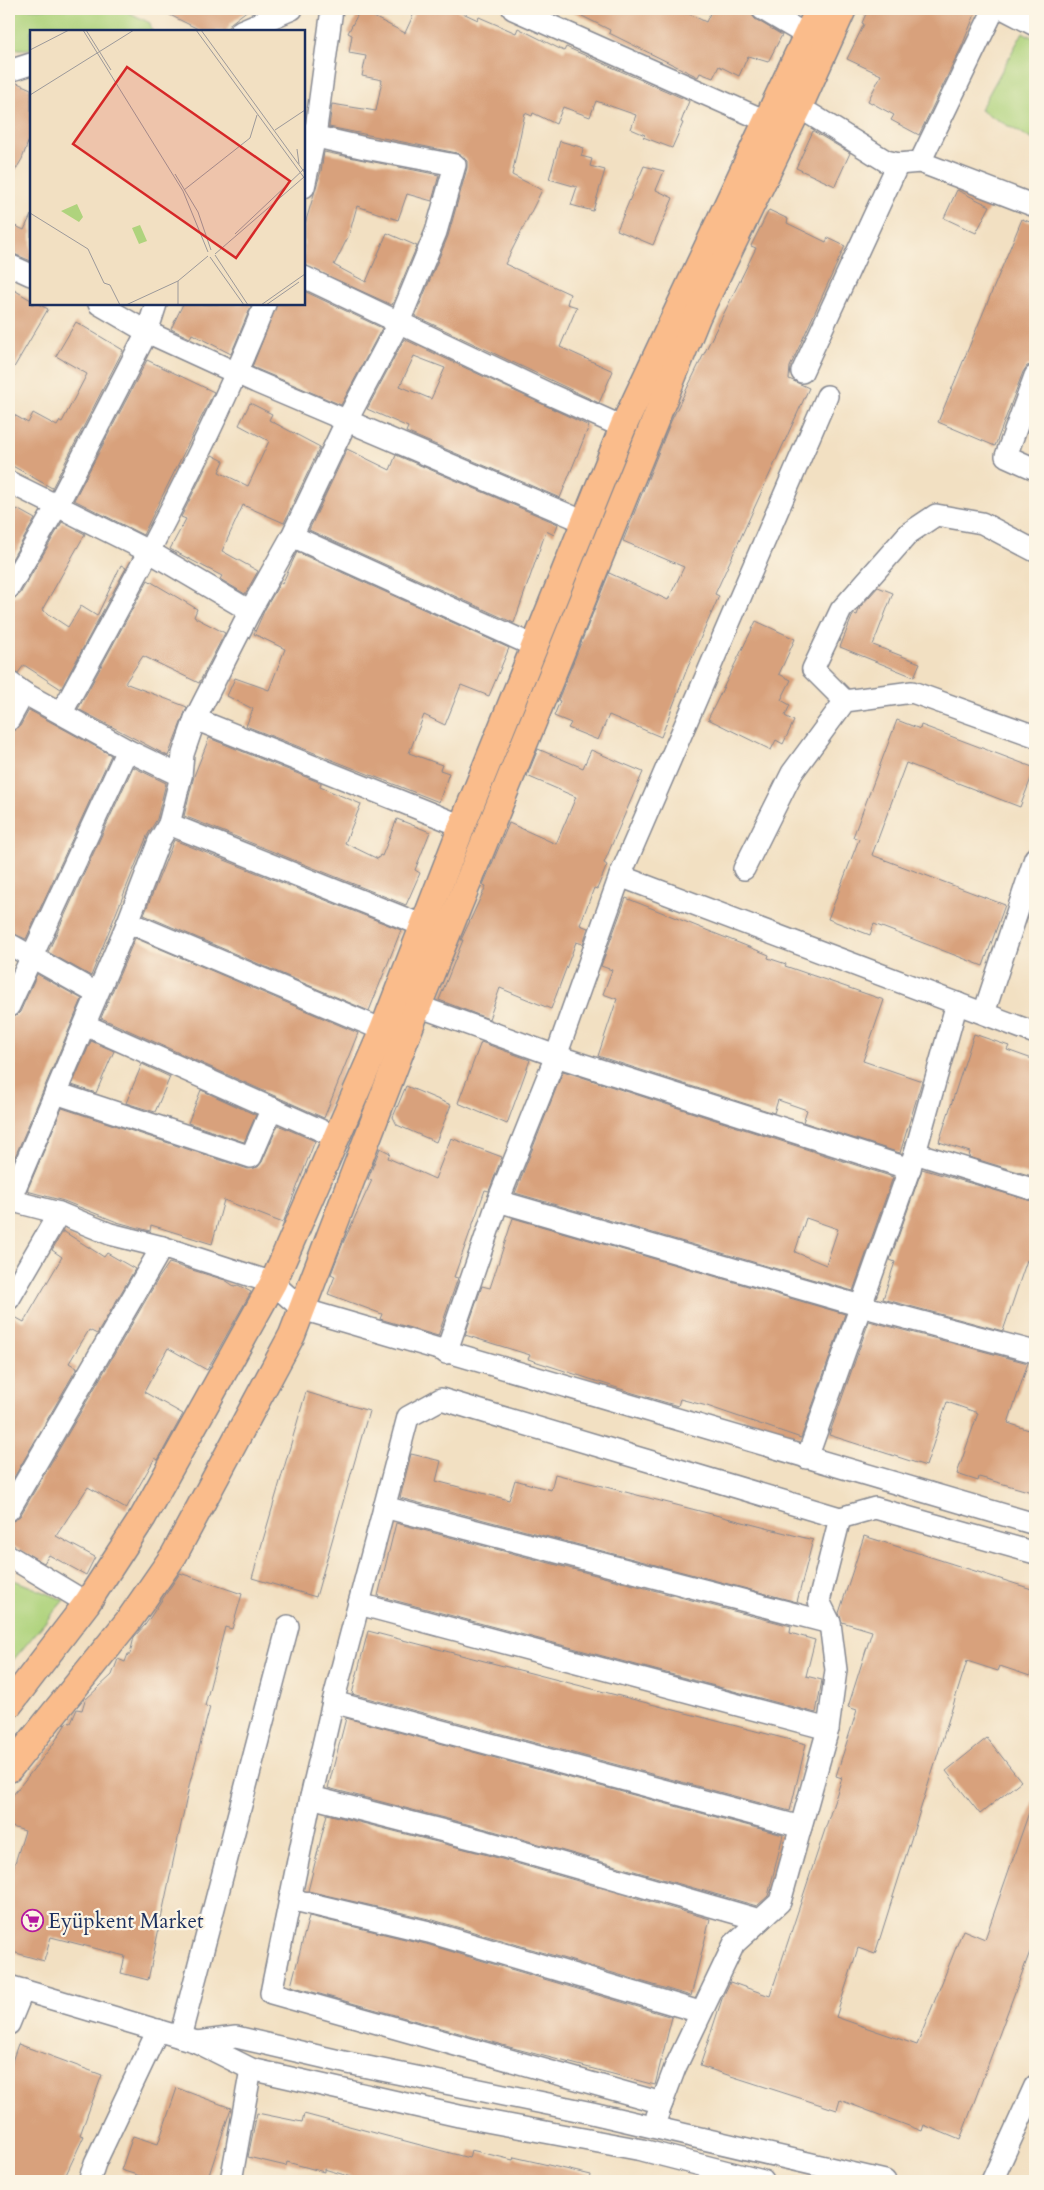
<svg xmlns="http://www.w3.org/2000/svg" width="1044" height="2190" font-family="Cardo,serif">
  <rect width="100%" height="100%" fill="#fcf5e5"/>
  <filter id="ink" filterUnits="userSpaceOnUse"><feTurbulence type="fractalNoise" baseFrequency=".02" numOctaves="2"/><feDisplacementMap in="SourceGraphic" scale="10" xChannelSelector="R" yChannelSelector="G"/><feConvolveMatrix kernelMatrix="1 2 1 2 8 2 1 2 1" color-interpolation-filters="sRGB"/></filter>
  <filter id="wash" filterUnits="userSpaceOnUse"><feTurbulence type="fractalNoise" baseFrequency=".0096" numOctaves="4" result="noise"/><feDisplacementMap in="SourceGraphic" scale="20" xChannelSelector="R" yChannelSelector="G"/><feGaussianBlur stdDeviation="1.12" result="paint"/><feColorMatrix in="noise" values="0 0 0 0 0 0 0 0 0 0 0 0 0 0 0 0 0 1.4 0 .05"/><feComposite in="paint" operator="in"/></filter>
  <g filter="url(#wash)">
    <rect width="100%" height="100%" fill="#f2e0c2"/>
    <!-- green -->
    <g fill="#afd37d" stroke="#65816e">
      <polygon points="18,9 122,9 150,23 152,31 31,31 31,49 9,49 9,22"/>
      <polygon points="1023,32 1035,39 1035,141 980,110"/>
      <polygon points="9,1578 64,1600 9,1665"/>
    </g>
    <g id="blocks">
      <!-- building -->
      <g fill="#d8a17b" fill-rule="evenodd">
        <polygon points="158,9 249,9 231,23 226,31 202,31"/>
        <polygon points="416,9 454,9 478,20 479,17 516,33 518,28 564,51 566,47 689,101 681,122 683,123 672,148 643,137 645,135 631,129 636,115 596,101 590,117 563,107 556,124 533,113 532,116 525,113 512,175 542,190 505,264 570,294 567,304 577,307 560,347 613,371 599,403 415,316 448,236 467,168 467,161 457,153 329,127 332,104 376,111 382,80 362,76 366,56 349,53 352,35 348,33 360,10 405,33"/>
        <polygon points="568,9 679,9 706,22 712,9 750,9 755,19 782,35 768,62 748,56 739,76 719,66 713,78 700,73 698,77 609,33 610,30"/>
        <polygon points="868,9 977,9 962,46 919,135 891,120 894,115 868,101 881,75 847,59 864,24 862,23"/>
        <polygon points="15,82 31,89 31,134 22,159 9,181 9,95"/>
        <polygon points="813,131 850,153 835,186 796,168"/>
        <polygon points="560,141 584,148 581,156 592,159 590,166 605,170 593,211 571,205 577,187 549,179"/>
        <polygon points="324,152 439,175 432,201 407,194 398,220 357,206 349,235 334,265 366,282 387,233 417,246 392,305 304,265 304,227 321,171"/>
        <polygon points="644,166 664,171 656,190 673,198 653,245 617,230"/>
        <polygon points="957,190 990,206 976,233 944,218"/>
        <polygon points="769,210 788,219 787,223 826,242 828,238 845,246 790,367 789,379 809,388 715,594 719,596 687,669 661,737 609,715 598,740 568,728 571,723 554,716 560,701 558,700 609,573 668,600 684,567 623,541 671,421 756,248 751,246"/>
        <polygon points="31,215 31,261 14,254 15,251 9,248 9,223 24,230"/>
        <polygon points="1022,219 1035,224 1035,364 1027,366 1023,372 995,446 938,422"/>
        <polygon points="9,287 31,300 31,304 38,304 48,309 9,376"/>
        <polygon points="304,291 382,328 341,405 252,367 277,304 304,304"/>
        <polygon points="183,304 252,304 231,354 192,334 190,338 171,329"/>
        <polygon points="76,322 123,350 52,488 9,464 9,412 28,423 33,413 57,426 60,421 62,422 87,374 56,356"/>
        <path d="M404,339l185,87 -29,72 -154,-66 2,-5 -41,-18zM414,356l31,12 -14,31 -31,-13z"/>
        <polygon points="147,360 214,392 143,535 74,500"/>
        <polygon points="250,403 272,414 269,420 320,447 284,523 243,505 222,551 258,571 245,594 220,579 222,576 170,549 186,519 181,517 212,455 224,461 219,472 248,486 269,441 239,425"/>
        <polygon points="347,449 390,470 396,455 558,524 554,535 546,531 514,623 309,530"/>
        <polygon points="9,507 16,512 17,509 35,519 9,564"/>
        <polygon points="62,522 85,534 42,610 68,627 81,606 97,616 121,565 126,568 61,689 24,665 18,673 9,670 9,600 20,594"/>
        <polygon points="297,552 509,648 489,696 461,685 445,725 424,715 409,753 442,765 440,770 449,773 439,802 246,726 253,709 227,696 235,678 269,690 285,649 254,634 265,609 280,583 282,584"/>
        <polygon points="148,580 197,609 194,617 225,633 199,683 143,656 125,683 187,707 168,756 78,709"/>
        <polygon points="878,587 893,593 873,645 920,663 914,677 840,647 852,617 854,614 857,615 860,607"/>
        <polygon points="756,621 795,639 779,674 791,680 781,700 790,705 785,716 794,721 783,744 776,740 771,750 708,719"/>
        <polygon points="29,710 111,755 26,939 9,932 9,732 20,726"/>
        <polygon points="897,720 920,729 921,725 1035,768 1020,807 906,763 872,855 1005,905 983,966 874,924 870,935 828,919 859,839 853,837"/>
        <polygon points="209,738 321,783 320,787 361,804 345,843 378,859 380,855 382,856 397,819 430,832 415,870 420,873 406,905 184,816 194,776"/>
        <polygon points="538,749 583,768 591,750 643,772 604,863 607,865 597,889 594,888 580,925 588,928 583,944 576,942 551,1009 500,988 489,1019 439,1000 463,940 461,940 486,886 483,885 509,823 556,844 576,797 527,776"/>
        <polygon points="133,767 166,783 157,819 147,836 91,976 48,952"/>
        <polygon points="174,840 401,930 369,1011 144,915"/>
        <polygon points="626,898 769,955 768,958 786,964 785,966 884,1000 863,1061 922,1081 900,1153 803,1122 807,1110 778,1100 774,1113 598,1056 617,999 603,994 612,970 601,966"/>
        <polygon points="135,938 358,1033 324,1118 101,1018"/>
        <polygon points="37,974 82,999 14,1159 9,1157 9,1018 16,1016 20,1012"/>
        <polygon points="974,1034 1009,1046 1007,1050 1035,1060 1035,1177 969,1157 970,1152 939,1142"/>
        <polygon points="91,1041 114,1051 96,1093 72,1085"/>
        <polygon points="481,1042 530,1060 507,1124 458,1103"/>
        <polygon points="142,1064 170,1077 155,1112 126,1103"/>
        <path d="M563,1071l330,106 -40,114 -338,-98zM806,1218l32,11 -12,36 -31,-13z"/>
        <polygon points="406,1086 451,1105 436,1142 397,1125 393,1117"/>
        <polygon points="201,1090 256,1115 244,1142 188,1123"/>
        <polygon points="62,1108 248,1169 258,1167 262,1162 278,1125 315,1141 283,1223 224,1200 212,1244 151,1225 150,1231 117,1222 64,1201 27,1191"/>
        <polygon points="451,1138 502,1157 489,1191 485,1190 454,1277 458,1278 438,1336 380,1319 382,1314 328,1294 335,1276 331,1274 343,1243 372,1180 368,1179 380,1148 390,1153 388,1158 435,1179"/>
        <polygon points="922,1169 1035,1202 1035,1263 1027,1260 1003,1331 883,1299 895,1262 890,1260"/>
        <polygon points="513,1218 845,1314 801,1438 707,1406 680,1399 678,1406 633,1393 528,1359 530,1355 465,1335 482,1286 490,1288"/>
        <polygon points="63,1231 104,1257 107,1253 135,1269 97,1334 89,1330 69,1363 77,1368 9,1486 9,1314 24,1322 62,1257 52,1250"/>
        <polygon points="169,1263 225,1280 234,1286 238,1285 251,1292 207,1370 168,1348 144,1392 183,1414 158,1460 155,1458 126,1509 88,1487 56,1536 95,1557 86,1575 49,1555 44,1563 9,1544 9,1522 20,1516 158,1279"/>
        <polygon points="869,1321 1028,1363 1008,1423 1035,1432 1035,1493 979,1477 978,1481 957,1474 978,1413 947,1402 926,1466 829,1435"/>
        <polygon points="306,1392 369,1411 316,1597 252,1578"/>
        <polygon points="411,1454 441,1461 436,1481 509,1500 515,1480 551,1490 555,1474 813,1540 797,1602 400,1498"/>
        <polygon points="396,1523 791,1626 790,1633 815,1640 806,1676 822,1680 816,1713 378,1596"/>
        <polygon points="864,1536 1035,1590 1035,1659 1030,1676 1000,1666 998,1671 967,1661 875,1954 858,1948 836,2017 917,2045 963,1930 985,1939 1033,1801 1035,1801 1035,1951 1031,1949 960,2140 924,2125 922,2131 840,2100 837,2110 700,2066 722,1999 730,1982 770,1996 842,1778 836,1776 857,1710 848,1707 872,1631 842,1622 839,1613"/>
        <polygon points="180,1573 242,1594 232,1629 225,1627 205,1706 210,1707 190,1782 148,1980 121,1973 125,1956 51,1937 44,1961 9,1951 9,1882 25,1831 9,1826 9,1800 52,1746 67,1722 71,1723 77,1709 82,1710 85,1700 112,1675 118,1659 125,1662 128,1654 130,1654 134,1637 145,1625"/>
        <polygon points="368,1631 806,1744 790,1811 352,1694"/>
        <polygon points="346,1718 783,1835 768,1896 757,1906 490,1830 328,1788"/>
        <polygon points="987,1738 1021,1781 980,1814 946,1771"/>
        <polygon points="327,1814 484,1854 710,1919 691,1996 433,1920 308,1891"/>
        <polygon points="309,1916 426,1944 672,2017 655,2085 513,2048 291,1986"/>
        <polygon points="18,2044 102,2075 80,2135 84,2136 63,2181 9,2181 9,2070"/>
        <polygon points="177,2088 231,2108 207,2181 156,2181 121,2170 133,2136 158,2144"/>
        <polygon points="257,2113 302,2122 304,2114 469,2158 471,2150 513,2160 514,2157 591,2175 590,2181 366,2181 324,2169 324,2172 287,2162 286,2166 248,2157"/>
      </g>
    </g>
  </g>
  <g filter="url(#ink)">
    <use href="#blocks" fill-opacity="0" stroke="#868890" stroke-width="1"/>
    <g fill="none" stroke-linecap="round" stroke-linejoin="round">
      <defs>
        <g id="minor">
          <polyline points="513,9 768,122"/>
          <polyline points="762,9 808,36"/>
          <polyline points="1004,9 1035,25"/>
          <polyline points="241,31 292,9"/>
          <polyline points="9,71 31,64"/>
          <polyline points="799,107 886,161 898,164 920,162 1035,206"/>
          <polyline points="304,134 365,148 455,165 436,232 399,322 347,420 292,536 534,646"/>
          <polyline points="920,162 994,9"/>
          <polyline points="304,187 315,136 332,9"/>
          <polyline points="9,265 31,275"/>
          <polyline points="304,277 549,394 623,427"/>
          <polyline points="99,304 147,332 256,382 585,522"/>
          <polyline points="802,372 898,164"/>
          <polyline points="1035,376 1006,456 1035,469"/>
          <polyline points="9,482 150,552 250,611 195,719 183,754 181,776 169,824 159,841 128,922 10,1200"/>
          <polyline points="9,588 57,506 147,332 156,304"/>
          <polyline points="250,611 292,536"/>
          <polyline points="9,682 24,693 127,750 181,776"/>
          <polyline points="845,701 813,669 841,610 909,533 936,515 982,523 1035,551"/>
          <path d="M62,712c73,-133 147,-267 203,-408"/>
          <polyline points="195,719 462,826"/>
          <polyline points="9,720 24,693"/>
          <polyline points="169,824 424,926"/>
          <polyline points="744,869 792,773 845,701 912,692 1035,736"/>
          <polyline points="620,876 1035,1033"/>
          <polyline points="128,922 383,1030"/>
          <polyline points="9,944 96,993"/>
          <polyline points="9,1006 127,750"/>
          <polyline points="418,1006 556,1056 910,1169"/>
          <polyline points="984,1013 1035,858"/>
          <polyline points="85,1025 336,1137"/>
          <polyline points="56,1093 251,1157 272,1108"/>
          <polyline points="915,1153 1035,1190"/>
          <polyline points="9,1200 59,1213 110,1234 162,1247 273,1283 302,1309 1035,1524"/>
          <polyline points="498,1201 861,1306 1035,1352"/>
          <polyline points="9,1299 59,1213"/>
          <polyline points="446,1353 498,1201 556,1056 620,876 827,396"/>
          <polyline points="807,1458 915,1153 957,1003"/>
          <polyline points="384,1507 830,1623"/>
          <polyline points="9,1510 162,1247"/>
          <polyline points="9,1556 87,1603"/>
          <polyline points="359,1604 828,1729"/>
          <polyline points="333,1702 801,1827"/>
          <polyline points="311,1797 487,1842 760,1920"/>
          <polyline points="290,1899 429,1932 700,2012"/>
          <polyline points="9,1986 197,2042 251,2069 459,2116 642,2150 763,2181"/>
          <polyline points="9,2024 23,1990"/>
          <polyline points="180,2037 288,1626"/>
          <polyline points="197,2042 236,2037 348,2063 592,2113 885,2181"/>
          <polyline points="662,2103 271,1993 311,1797 333,1702 408,1417 441,1399 840,1518 875,1508 1035,1553"/>
          <polyline points="657,2116 675,2068 734,1944 780,1902 828,1729 836,1670 830,1623 819,1601 840,1518"/>
          <polyline points="89,2181 95,2163 158,2030"/>
          <polyline points="231,2181 251,2069"/>
          <polyline points="992,2181 1035,2086"/>
        </g>
        <g id="major">
          <polyline points="9,1705 87,1603 143,1517 273,1283 383,1030 462,826 623,427 819,9"/>
          <polyline points="9,1769 129,1620 174,1555 292,1335 418,1006 697,317 799,107 843,9"/>
        </g>
      </defs>
      <!-- minor casing -->
      <use href="#minor" stroke="#868890" stroke-width="24"/>
      <!-- major casing -->
      <use href="#major" stroke="#868890" stroke-width="29"/>
      <!-- minor -->
      <use href="#minor" stroke="#fff" stroke-width="21"/>
      <!-- major -->
      <use href="#major" stroke="#fabc8b" stroke-width="26"/>
    </g>
  </g>
  <!-- icons -->
  <defs>
    <symbol id="supermarket-ring" viewBox="-11 -11 22 22"><circle r="9.5" fill="#fcf5e5" stroke="#b5179e" stroke-width="1.5"/><path d="M-6-5.5h2.5l.6 2H6L4.5 2H-2.5L-4.4-4H-6ZM-1.5 3.2a1.3 1.3 0 1 0 .1 0ZM3 3.2a1.3 1.3 0 1 0 .1 0Z" fill="#b5179e"/></symbol>
  </defs>
  <g fill-rule="evenodd">
    <use href="#supermarket-ring" x="20" y="1908" width="25" height="25"/>
  </g>
  <g text-anchor="middle" dominant-baseline="central" stroke-width="4.5" stroke-linejoin="round" paint-order="stroke">
    <!-- poi labels -->
    <g font-size="21" fill="#1b2f5e" stroke="#fcf5e5" text-anchor="start">
      <text x="48" y="1921">Eyüpkent Market</text>
    </g>
  </g>
  <!-- overview -->
  <g transform="translate(30 30)">
    <rect width="275" height="275" fill="#f2e0c2"/>
    <path d="M47,174l6,13 -4,5 -18,-11zM110,195l7,16 -8,3 -7,-16z" fill="#afd37d"/>
    <path fill="none" stroke="#9c999a" stroke-width="1" d="M53,0l100,161 25,61M56,0l25,40M166,0l109,149M171,0l104,143M0,20l39,-20M0,65l104,-65M245,100l30,-20M267,119l2,15M145,144l23,38 13,38M154,160l66,-52 7,-23M0,183l58,36 16,34 6,2 10,20M205,204l70,-66M185,224l89,-77M185,225l33,50M180,227l34,48M96,275l52,-24M148,275v-24l30,-25M231,275l44,-31M236,275l33,-23"/>
    <path fill="#d62828" fill-opacity="0.15" stroke="#d62828" stroke-width="2.5" d="M97,37l163,114 -54,77 -163,-114z"/>
    <rect width="275" height="275" fill="none" stroke="#1b2f5e" stroke-width="2.5"/>
  </g>
  <!-- margin -->
  <rect width="1044" height="2190" fill="none" stroke="#fcf5e5" stroke-width="30"/>
</svg>
